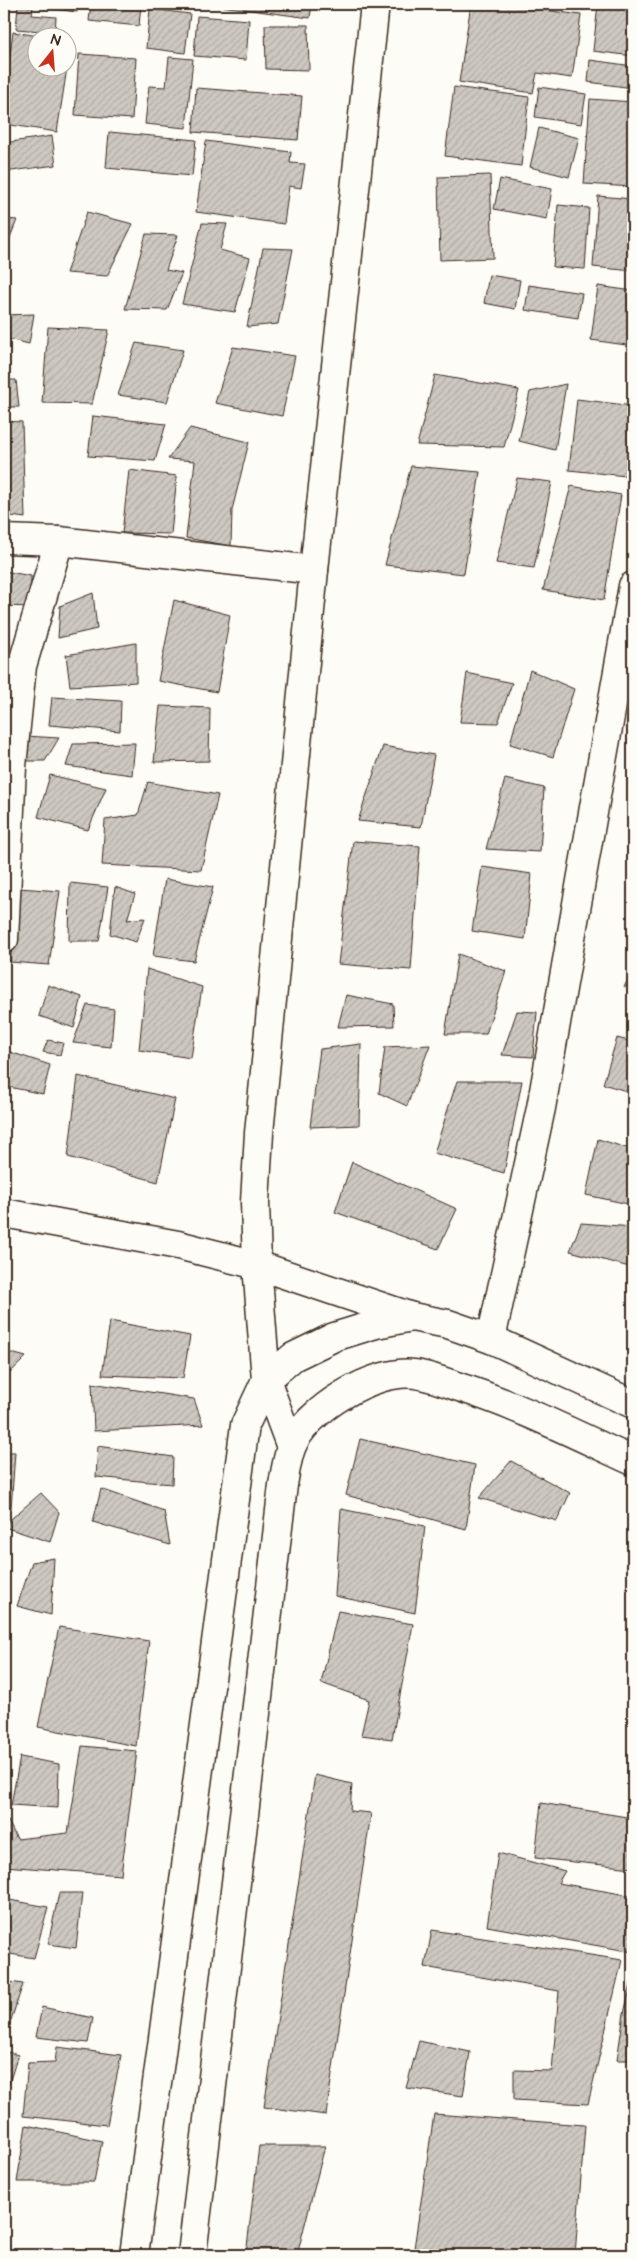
<svg xmlns="http://www.w3.org/2000/svg" width="637" height="2259" font-family="'Architects Daughter',sans-serif">
  <defs>
    <pattern id="building-hatch" width="6" height="6" patternUnits="userSpaceOnUse" patternTransform="scale(1.25)"><rect width="6" height="6" fill="#cdc8c2"/><path d="M-1 1l2-2M0 6l6-6M5 7l2-2" fill="none" stroke="#b1aca6"/></pattern>
  </defs>
  <rect width="100%" height="100%" fill="#fdfcf7"/>
  <filter id="ink" filterUnits="userSpaceOnUse"><feTurbulence type="fractalNoise" baseFrequency=".02" numOctaves="2"/><feDisplacementMap in="SourceGraphic" scale="10" xChannelSelector="R" yChannelSelector="G"/><feConvolveMatrix kernelMatrix="1 2 1 2 8 2 1 2 1" color-interpolation-filters="sRGB"/></filter>
  <g filter="url(#ink)">
    <!-- building -->
    <g fill="url(#building-hatch)" stroke="#3b2a1e">
      <polygon points="31,4 78,4 77,12 31,6"/>
      <polygon points="91,4 141,4 139,26 89,21"/>
      <polygon points="214,4 312,4 310,18 213,5"/>
      <polygon points="471,4 500,4 581,15 572,78 537,73 533,93 459,82"/>
      <polygon points="529,4 587,4 586,10"/>
      <polygon points="598,4 631,4 630,10 633,11 633,56 593,51"/>
      <polygon points="18,6 33,7 32,15 56,17 55,32 16,29"/>
      <polygon points="150,9 190,14 185,53 146,48"/>
      <polygon points="197,16 249,20 246,60 194,56"/>
      <polygon points="265,25 308,25 309,70 266,69"/>
      <polygon points="13,32 52,38 38,38 38,68 67,68 57,132 4,124 4,95"/>
      <polygon points="79,54 136,58 132,119 75,115"/>
      <polygon points="169,57 193,59 186,128 145,124 149,86 166,87"/>
      <polygon points="590,60 633,66 633,88 588,82"/>
      <polygon points="454,87 529,97 521,166 445,156"/>
      <polygon points="539,87 586,94 581,124 535,117"/>
      <polygon points="196,88 302,96 298,140 193,132"/>
      <polygon points="590,99 633,102 633,187 584,184"/>
      <polygon points="539,128 579,138 569,177 530,167"/>
      <polygon points="109,132 196,140 192,176 106,168"/>
      <polygon points="52,136 56,165 4,172 4,143"/>
      <polygon points="206,141 291,152 290,163 305,164 301,188 289,186 284,224 196,212"/>
      <polygon points="490,175 493,258 440,260 438,177"/>
      <polygon points="500,179 552,189 547,219 494,209"/>
      <polygon points="598,196 633,199 633,271 593,267"/>
      <polygon points="558,205 589,208 585,269 553,267"/>
      <polygon points="87,212 133,224 107,276 66,273"/>
      <polygon points="4,219 17,220 7,245 4,245"/>
      <polygon points="202,223 227,224 220,250 250,258 235,312 182,304"/>
      <polygon points="146,234 178,235 166,270 182,273 167,310 125,309"/>
      <polygon points="263,248 293,249 278,324 247,327"/>
      <polygon points="489,275 520,280 515,309 484,303"/>
      <polygon points="529,285 582,293 578,318 525,310"/>
      <polygon points="598,286 633,291 633,346 591,340"/>
      <polygon points="34,314 29,344 4,338 4,315"/>
      <polygon points="48,327 109,330 92,404 42,403"/>
      <polygon points="136,343 183,350 167,402 118,395"/>
      <polygon points="233,347 295,356 282,416 215,403"/>
      <polygon points="435,375 519,390 504,447 417,445"/>
      <polygon points="4,380 16,380 19,407 4,407"/>
      <polygon points="566,384 555,450 519,441 530,392"/>
      <polygon points="577,399 633,406 626,476 569,470"/>
      <polygon points="93,416 166,424 155,461 88,456"/>
      <polygon points="4,421 22,422 25,518 4,515"/>
      <polygon points="190,428 249,442 232,510 231,546 186,538 195,461 168,459"/>
      <polygon points="411,466 480,472 464,574 385,565"/>
      <polygon points="129,470 177,476 171,534 122,533"/>
      <polygon points="517,478 552,482 534,568 496,563"/>
      <polygon points="571,486 621,495 604,600 543,590"/>
      <polygon points="4,571 31,576 31,607 4,606"/>
      <polygon points="93,593 97,629 58,638 60,606"/>
      <polygon points="174,600 230,615 217,692 158,681"/>
      <polygon points="136,643 136,682 70,686 66,655"/>
      <polygon points="530,670 574,689 553,757 510,744"/>
      <polygon points="467,673 512,683 498,723 460,722"/>
      <polygon points="52,697 121,701 120,731 49,725"/>
      <polygon points="160,706 210,708 209,761 154,762"/>
      <polygon points="25,736 59,738 45,761 18,761"/>
      <polygon points="135,743 132,775 66,766 73,744"/>
      <polygon points="383,746 434,755 421,827 358,821"/>
      <polygon points="50,775 106,788 88,830 38,817"/>
      <polygon points="505,779 544,788 540,852 486,849"/>
      <polygon points="148,782 218,795 201,870 102,865 105,820 138,815"/>
      <polygon points="353,841 420,846 411,970 338,964"/>
      <polygon points="482,867 532,874 525,939 472,931"/>
      <polygon points="165,879 213,887 194,961 153,956"/>
      <polygon points="70,883 108,887 99,941 69,941"/>
      <polygon points="115,887 135,894 127,920 145,918 136,942 110,934"/>
      <polygon points="19,888 60,891 49,965 10,962"/>
      <polygon points="458,954 506,971 486,1034 445,1034"/>
      <polygon points="147,969 202,987 191,1058 139,1050"/>
      <polygon points="633,970 633,987 624,987"/>
      <polygon points="48,985 82,997 74,1028 39,1016"/>
      <polygon points="346,995 393,1004 394,1026 338,1027"/>
      <polygon points="87,1005 114,1009 111,1047 73,1043"/>
      <polygon points="517,1011 537,1012 533,1057 502,1055"/>
      <polygon points="617,1038 633,1042 633,1093 603,1084"/>
      <polygon points="48,1040 63,1043 60,1055 43,1052"/>
      <polygon points="361,1044 359,1125 310,1127 320,1049"/>
      <polygon points="430,1045 407,1106 379,1093 385,1047"/>
      <polygon points="10,1052 50,1065 43,1094 4,1086 4,1074"/>
      <polygon points="78,1076 175,1099 158,1182 68,1157"/>
      <polygon points="457,1081 522,1081 504,1173 434,1153"/>
      <polygon points="598,1139 633,1150 633,1205 586,1195"/>
      <polygon points="352,1162 457,1209 438,1249 335,1212"/>
      <polygon points="581,1223 633,1227 633,1268 570,1251"/>
      <polygon points="110,1321 190,1336 183,1378 102,1375"/>
      <polygon points="4,1351 26,1357 4,1379"/>
      <polygon points="92,1383 194,1399 203,1425 94,1431"/>
      <polygon points="360,1439 475,1465 466,1529 346,1495"/>
      <polygon points="98,1446 173,1457 172,1484 96,1477"/>
      <polygon points="4,1452 15,1452 11,1509 4,1509"/>
      <polygon points="511,1461 570,1493 557,1521 479,1498"/>
      <polygon points="101,1489 164,1511 170,1545 93,1522"/>
      <polygon points="41,1493 59,1512 50,1542 4,1527 4,1525"/>
      <polygon points="341,1509 425,1526 415,1613 335,1596"/>
      <polygon points="54,1558 51,1615 17,1606 32,1562"/>
      <polygon points="338,1611 413,1624 392,1739 361,1735 369,1700 321,1683"/>
      <polygon points="59,1627 149,1641 136,1746 38,1727"/>
      <polygon points="4,1633 8,1634 4,1655"/>
      <polygon points="82,1746 137,1751 121,1875 4,1866 4,1834 7,1819 17,1839 68,1833"/>
      <polygon points="20,1757 59,1764 58,1808 11,1805"/>
      <polygon points="315,1775 352,1784 350,1811 371,1813 326,2115 264,2107"/>
      <polygon points="541,1803 633,1818 633,1868 535,1858"/>
      <polygon points="498,1853 565,1871 558,1883 633,1896 633,1952 487,1926"/>
      <polygon points="59,1893 82,1893 76,1948 48,1944"/>
      <polygon points="4,1899 48,1907 34,1958 4,1953"/>
      <polygon points="432,1930 622,1960 588,2104 514,2100 514,2070 552,2071 559,1991 425,1967"/>
      <polygon points="4,1981 23,1984 11,2020 4,2019"/>
      <polygon points="632,1981 633,2060 617,2060 624,2013"/>
      <polygon points="42,2007 93,2018 88,2043 36,2037"/>
      <polygon points="419,2041 470,2052 463,2096 406,2088"/>
      <polygon points="57,2047 121,2055 107,2125 23,2116 28,2063 55,2062"/>
      <polygon points="4,2051 18,2055 4,2099"/>
      <polygon points="434,2114 585,2125 575,2255 413,2255"/>
      <polygon points="26,2125 102,2141 94,2182 17,2182"/>
      <polygon points="259,2146 325,2146 297,2255 246,2255"/>
    </g>
    <g fill="none" stroke-linecap="round" stroke-linejoin="round">
      <defs>
        <g id="minor">
          <polyline points="4,539 59,541 314,570"/>
          <polyline points="4,939 12,766 22,666 59,541"/>
          <polyline points="4,1213 178,1245 257,1265 412,1317"/>
          <polyline points="491,1339 541,1108 633,586"/>
          <polyline points="291,1447 266,1380 257,1265 255,1202 259,1133 314,570 375,4"/>
        </g>
        <g id="primary">
          <polyline points="134,2255 245,1425 266,1380 293,1357 334,1337 376,1324 412,1317 448,1324 491,1339 633,1404"/>
          <path d="M192,2255l91,-770c2,-12 4,-26 8,-37 14,-38 85,-80 124,-74 15,2 30,8 44,13 60,19 117,48 174,74"/>
        </g>
      </defs>
      <!-- minor casing -->
      <use href="#minor" stroke="#3b2a1e" stroke-width="31"/>
      <!-- primary casing -->
      <use href="#primary" stroke="#3b2a1e" stroke-width="31"/>
      <!-- minor -->
      <use href="#minor" stroke="#fdfcf7" stroke-width="28"/>
      <!-- primary -->
      <use href="#primary" stroke="#fdfcf7" stroke-width="28"/>
    </g>
  </g>
  <!-- margin -->
  <rect width="637" height="2259" fill="none" stroke="#fdfcf7" stroke-width="20"/>
  <rect x="10" y="10" width="617" height="2239" fill="none" stroke="#3b2a1e" stroke-width="2" filter="url(#ink)"/>
  <!-- north arrow -->
  <g transform="translate(52 52) rotate(17)"><circle r="24" fill="#fdfcf7" stroke="#afa8a0"/>
  <path d="M0-4L9 19L0 12L-9 19Z" fill="#c8321e"/>
  <text y="-8" font-size="14" font-weight="bold" text-anchor="middle" fill="#3b2a1e">N</text>
  </g>
</svg>
